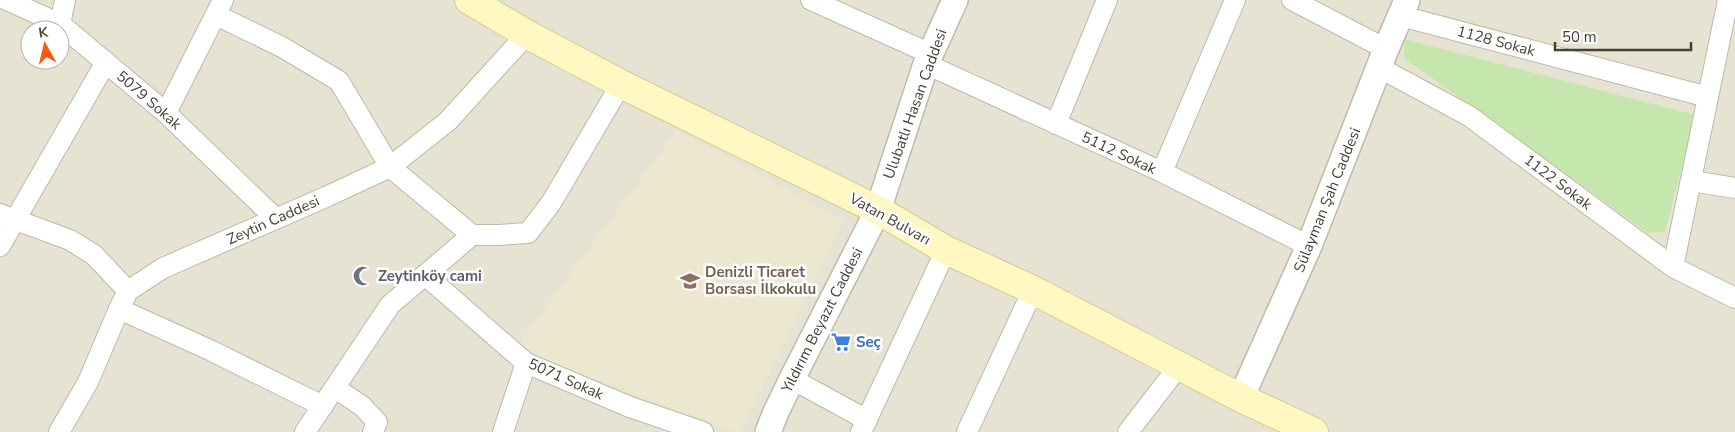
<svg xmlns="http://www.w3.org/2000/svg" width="1735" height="432" font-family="'Nunito Sans',sans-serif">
  <rect width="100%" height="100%" fill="#f2f0e5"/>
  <!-- residential -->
  <path fill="#e6e3d3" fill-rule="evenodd" d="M0,0h1735v432h-1735zM30,30h30v30h-30z"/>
  <!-- education -->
  <polygon fill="#ece7cf" points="677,130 844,221 740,432 736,432 537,357 521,341"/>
  <!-- green -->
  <polygon fill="#c5e7ad" points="1404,39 1695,115 1665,232 1648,233 1404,58"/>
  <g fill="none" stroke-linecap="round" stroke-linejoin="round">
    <defs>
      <g id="minor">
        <polyline points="7,0 60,24 166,113 276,219"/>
        <polyline points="811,0 931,54"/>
        <polyline points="1292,0 1386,49"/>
        <polyline points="216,15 282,47 339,81 390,167 472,235"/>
        <polyline points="1401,16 1708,97"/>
        <polyline points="60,24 65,0"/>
        <polyline points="926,64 1162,172 1309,246"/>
        <polyline points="1380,68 1469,116 1673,267 1735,298"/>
        <polyline points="166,113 223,0"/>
        <polyline points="1056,124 1107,0"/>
        <polyline points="1162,172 1235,0"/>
        <polyline points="1691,181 1735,188"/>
        <polyline points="0,214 70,240 94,255 128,291"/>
        <polyline points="472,235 498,235 528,233 551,203 621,84"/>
        <polyline points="0,246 106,62"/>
        <polyline points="1673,267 1728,0"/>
        <polyline points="425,275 526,363 630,407 703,432"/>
        <polyline points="119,309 212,351 323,406"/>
        <polyline points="792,379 867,420"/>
        <polyline points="335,388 362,406 377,422 373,432"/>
        <polyline points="59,432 88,382 119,309 128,291 163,268 328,196 390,167 448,121 527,34"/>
        <polyline points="305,432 390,305 472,235"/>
        <polyline points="503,432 526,363"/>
        <polyline points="861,432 946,250"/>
        <polyline points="967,432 1033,290"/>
        <polyline points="1128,432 1179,366"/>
      </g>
      <g id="tertiary">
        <polyline points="1241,398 1309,246 1386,49 1407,0"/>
        <polyline points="768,432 776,412 792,379 878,210 926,64 955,0"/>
      </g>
      <polyline id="secondary" points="469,0 530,36 621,84 878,210 946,250 1033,290 1241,398 1314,432"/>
    </defs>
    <!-- minor casing -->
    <use href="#minor" stroke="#beb9a8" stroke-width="22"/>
    <!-- tertiary casing -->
    <use href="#tertiary" stroke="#beb9a8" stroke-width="28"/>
    <!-- secondary casing -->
    <use href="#secondary" stroke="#d3cb94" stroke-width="30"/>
    <!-- minor -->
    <use href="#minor" stroke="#fff" stroke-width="20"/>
    <!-- tertiary -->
    <use href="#tertiary" stroke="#fff" stroke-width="25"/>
    <!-- secondary -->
    <use href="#secondary" stroke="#fff8c3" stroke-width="28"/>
  </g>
  <!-- icons -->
  <defs>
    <symbol id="mosque-bare" viewBox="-9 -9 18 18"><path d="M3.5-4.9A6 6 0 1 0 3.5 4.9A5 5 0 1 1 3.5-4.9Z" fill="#6b7280" stroke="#fff" stroke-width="2.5" paint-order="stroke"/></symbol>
    <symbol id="school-bare" viewBox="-9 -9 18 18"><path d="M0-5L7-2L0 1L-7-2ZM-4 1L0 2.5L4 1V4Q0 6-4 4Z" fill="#8d6e63" stroke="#fff" stroke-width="2.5" paint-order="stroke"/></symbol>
    <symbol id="supermarket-bare" viewBox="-9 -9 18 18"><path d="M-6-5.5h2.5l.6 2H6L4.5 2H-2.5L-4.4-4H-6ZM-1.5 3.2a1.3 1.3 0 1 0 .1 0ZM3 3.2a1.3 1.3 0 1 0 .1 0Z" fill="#3f7fe0" stroke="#fff" stroke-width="2.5" paint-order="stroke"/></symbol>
  </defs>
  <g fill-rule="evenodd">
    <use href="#mosque-bare" x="349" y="262" width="28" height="28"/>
    <use href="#school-bare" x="676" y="267" width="28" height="28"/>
    <use href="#supermarket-bare" x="827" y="328" width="28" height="28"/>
  </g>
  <g text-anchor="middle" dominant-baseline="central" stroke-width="5" stroke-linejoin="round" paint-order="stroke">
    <!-- street labels -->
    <g font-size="15" fill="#454135" stroke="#fff">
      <text transform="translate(1496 41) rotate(15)">1128 Sokak</text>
      <text transform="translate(149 100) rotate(41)">5079 Sokak</text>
      <text transform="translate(915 104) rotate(-70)">Ulubatlı Hasan Caddesi</text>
      <text transform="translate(1119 153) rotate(25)">5112 Sokak</text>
      <text transform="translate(1558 182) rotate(37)">1122 Sokak</text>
      <text transform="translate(1327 200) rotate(-68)">Sülayman Şah Caddesi</text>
      <text transform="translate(890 219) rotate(29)">Vatan Bulvarı</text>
      <text transform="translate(273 220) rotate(-24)">Zeytin Caddesi</text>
      <text transform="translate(822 320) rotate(-63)">Yıldırım Beyazıt Caddesi</text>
      <text transform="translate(566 379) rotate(24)">5071 Sokak</text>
    </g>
    <!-- education labels -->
    <g font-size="15" font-weight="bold" fill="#785e54" stroke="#fff" text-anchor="start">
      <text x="705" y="272">Denizli Ticaret<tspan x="705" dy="17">Borsası İlkokulu</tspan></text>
    </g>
    <!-- worship labels -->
    <g font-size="15" font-weight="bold" fill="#5b616d" stroke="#fff" text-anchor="start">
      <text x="378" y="276">Zeytinköy cami</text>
    </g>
    <!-- shop labels -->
    <g font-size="15" font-weight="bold" fill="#366cbe" stroke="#fff" text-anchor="start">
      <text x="856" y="342">Seç</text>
    </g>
  </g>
  <!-- north arrow -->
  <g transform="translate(45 45) rotate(352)"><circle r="24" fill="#ffffff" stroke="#b5b3ae"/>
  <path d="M0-4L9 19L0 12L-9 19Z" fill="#fa5614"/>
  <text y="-8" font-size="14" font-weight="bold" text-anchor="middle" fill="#454135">K</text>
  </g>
  <!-- scale -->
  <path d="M1555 42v8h136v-8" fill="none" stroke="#454135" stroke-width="2.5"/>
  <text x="1562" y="42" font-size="15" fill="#454135" stroke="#ffffff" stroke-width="4" paint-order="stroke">50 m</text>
</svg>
